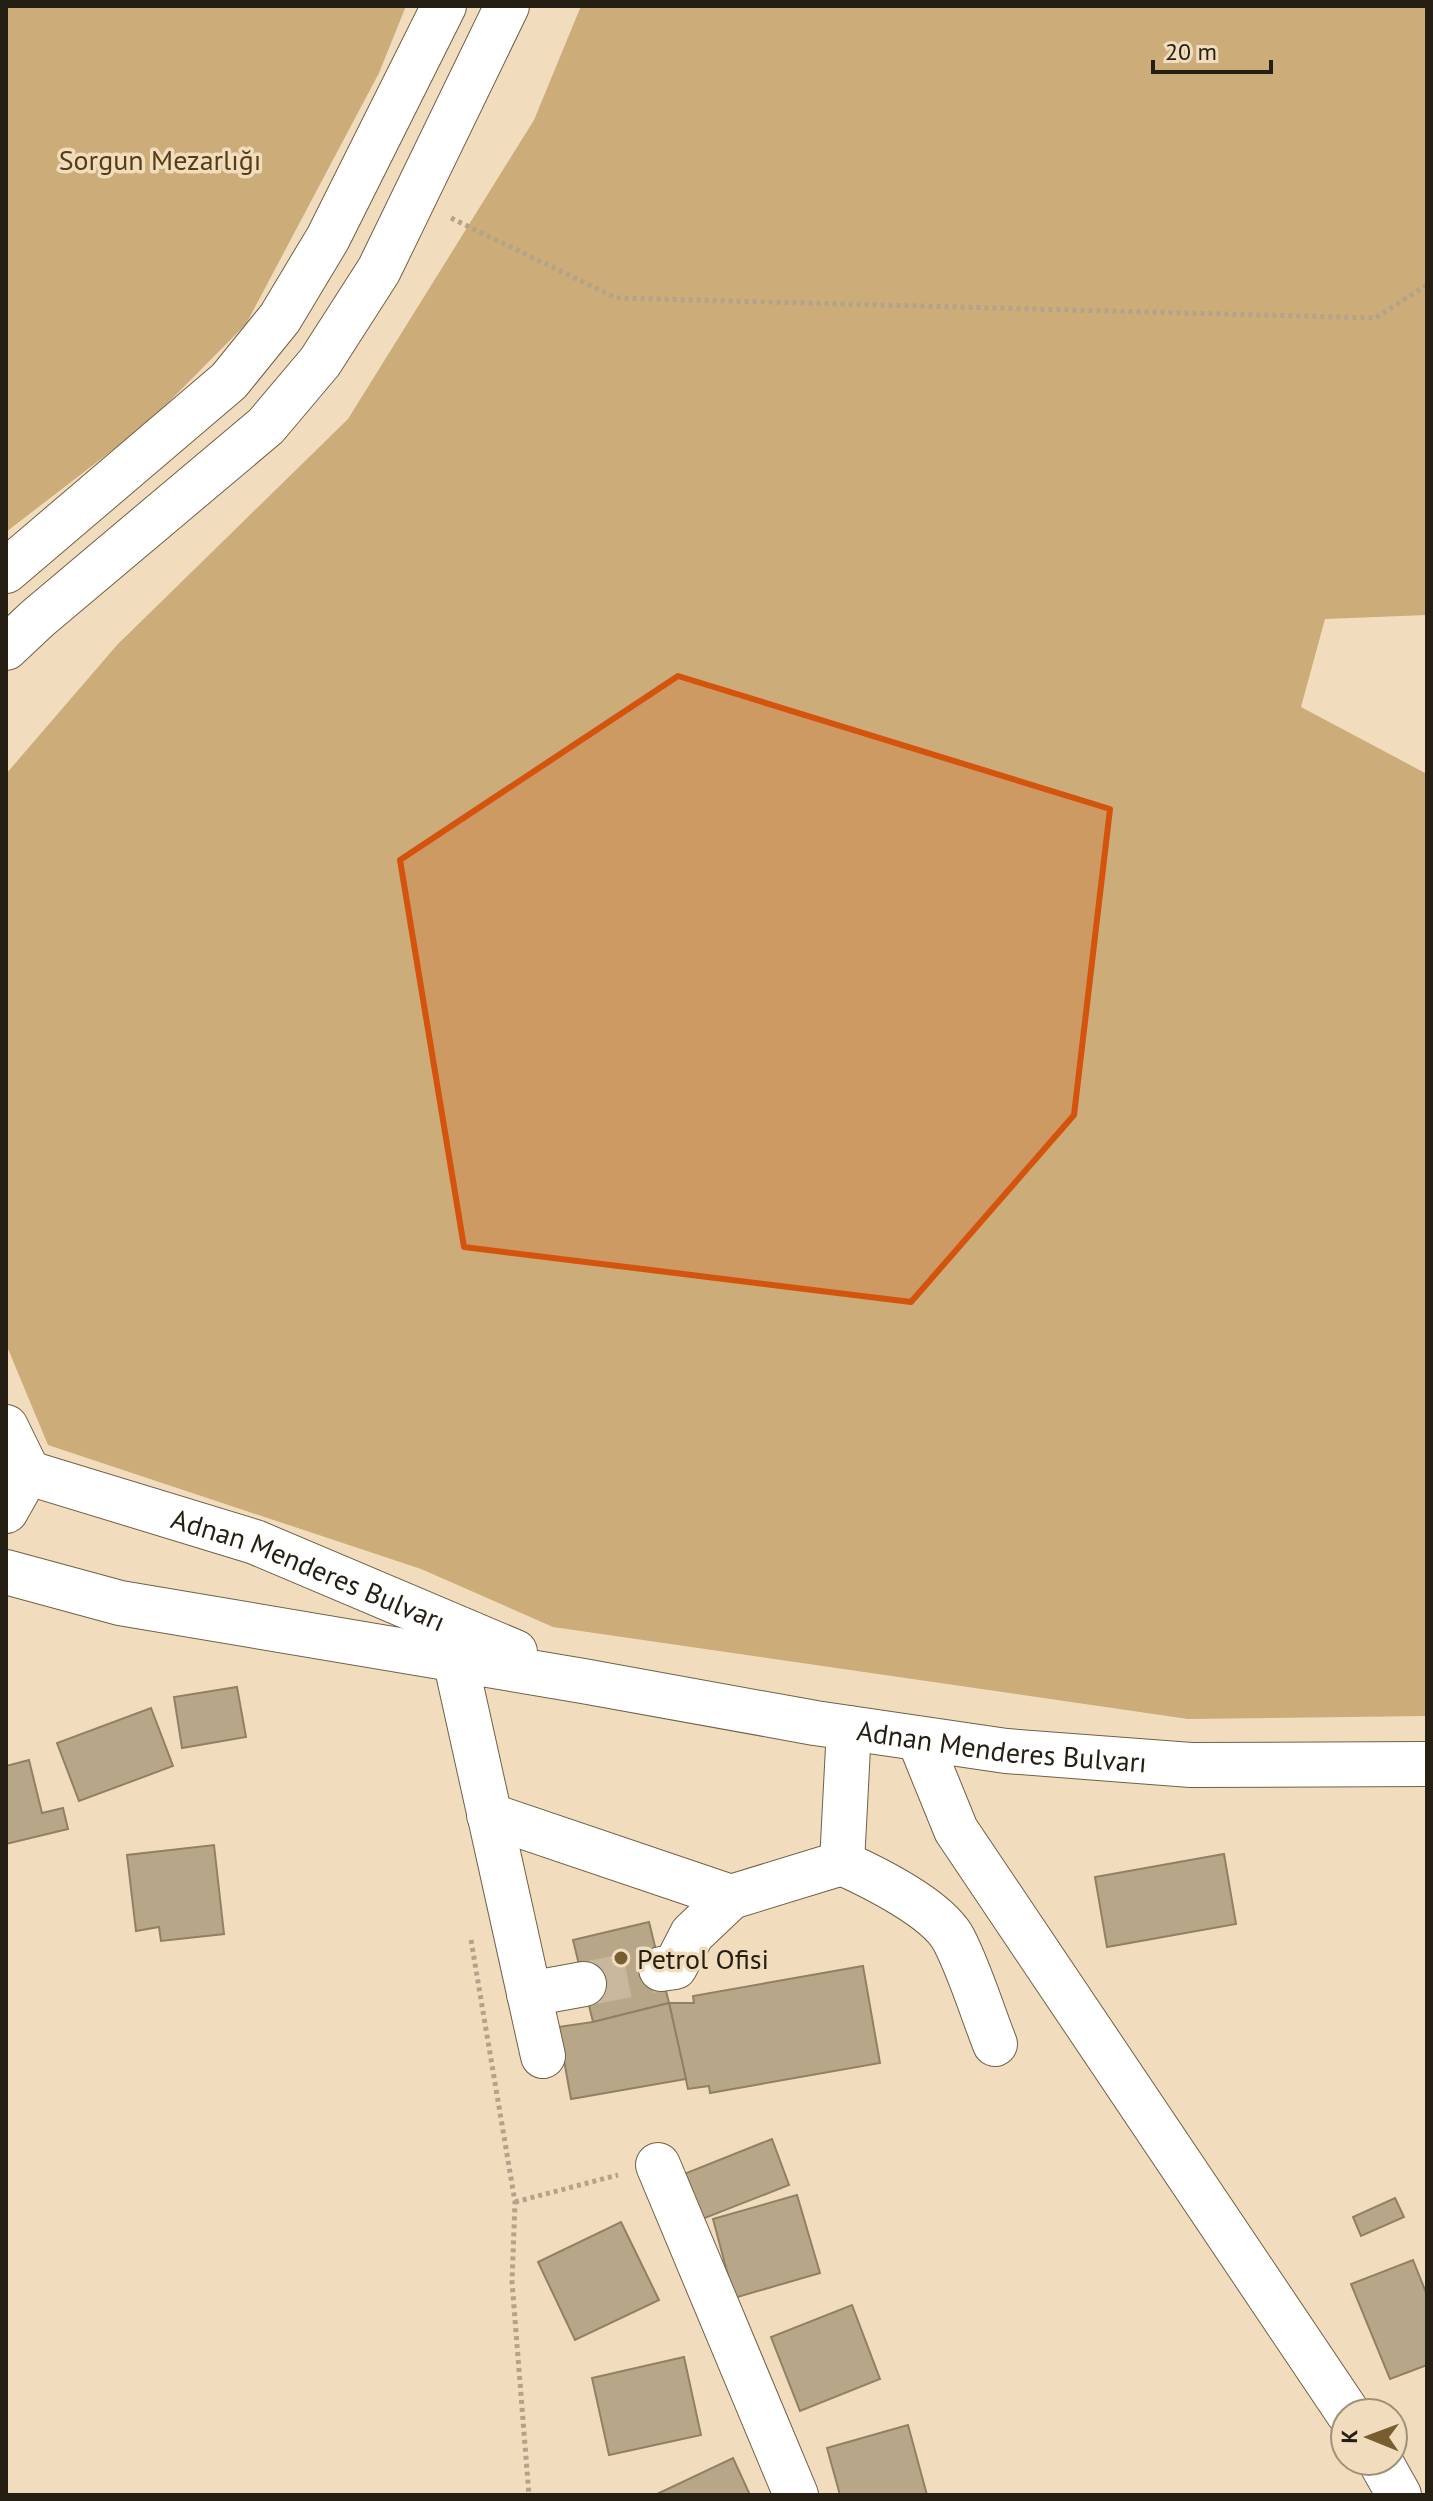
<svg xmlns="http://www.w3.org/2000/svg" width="1433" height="2501" font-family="'PT Sans',sans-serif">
  <rect width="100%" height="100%" fill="#f1ddbe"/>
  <!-- forest -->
  <g fill="#ccac78">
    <polygon points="6,6 406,6 379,73 246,324 149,422 6,532"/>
    <polygon points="581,6 1427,6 1427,615 1325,619 1301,707 1427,774 1427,1716 1188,1719 553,1627 421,1569 48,1445 6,1344 6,774 117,645 348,419 534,120"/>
  </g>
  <!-- building -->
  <g fill="#b8a688" stroke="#928064" stroke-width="2">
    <polygon points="237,1687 246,1737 182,1748 174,1697"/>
    <polygon points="151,1708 173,1766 79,1801 57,1743"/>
    <polygon points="29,1760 42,1813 63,1808 68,1829 6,1844 6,1766"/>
    <polygon points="214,1845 224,1934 161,1941 159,1927 136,1931 127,1855"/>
    <polygon points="1224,1854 1236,1924 1107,1947 1095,1877"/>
    <polygon points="649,1922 669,2003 593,2022 573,1940"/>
    <polygon points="863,1966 880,2063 710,2093 709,2086 688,2089 669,2003 694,2003 693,1996"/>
    <polygon points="669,2003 686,2079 571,2099 558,2027 593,2022"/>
    <polygon points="772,2139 789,2185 692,2223 674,2178"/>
    <polygon points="797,2195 820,2273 734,2298 713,2219"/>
    <polygon points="1395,2198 1404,2217 1361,2236 1353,2217"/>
    <polygon points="621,2222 659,2300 575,2340 538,2262"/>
    <polygon points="1413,2260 1427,2295 1427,2365 1390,2379 1351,2284"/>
    <polygon points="852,2305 880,2379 800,2411 771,2337"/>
    <polygon points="684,2357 701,2435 609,2455 592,2378"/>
    <polygon points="908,2425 927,2495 840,2495 827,2448"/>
    <polygon points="733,2458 750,2495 655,2495"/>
  </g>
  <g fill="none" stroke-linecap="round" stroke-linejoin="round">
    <!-- minor-tunnel -->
    <polyline stroke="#c8b79c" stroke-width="44" stroke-dasharray="44 22" stroke-linecap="butt" points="584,1984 661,1969"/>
    <defs>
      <g id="minor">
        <polyline points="455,1659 543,2056"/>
        <polyline points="919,1739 956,1830 1348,2413"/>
        <polyline points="489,1815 731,1897"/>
        <path d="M842,1863c31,14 96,46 112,77 16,31 28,71 41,104"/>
        <polyline points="661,1969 675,1967 692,1934 731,1897 842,1863 849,1728"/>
        <polyline points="529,1994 584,1984"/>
        <polyline points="658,2165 796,2495"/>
        <polyline points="1380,2461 1399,2495"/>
      </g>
      <g id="major">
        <polyline points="6,571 229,381 280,318 328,238 444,6"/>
        <polyline points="6,648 38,618 266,426 320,362 379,270 507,6"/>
        <polyline points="6,1427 28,1472"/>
        <path id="s1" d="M6,1466l249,76 260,110"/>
        <polyline points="6,1511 28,1472"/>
        <path id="s2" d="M6,1572l114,31 463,78 232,42 191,28 185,14 236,-1"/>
      </g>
    </defs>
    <!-- minor casing -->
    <use href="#minor" stroke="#716045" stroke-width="46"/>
    <!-- major casing -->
    <use href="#major" stroke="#716045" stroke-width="46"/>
    <!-- path -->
    <g stroke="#b3a38a" stroke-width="5" stroke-dasharray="4 4" stroke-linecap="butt">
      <polyline points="451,218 616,298 1375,318 1427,285"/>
      <polyline points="471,1940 515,2202 512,2282 529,2495"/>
      <polyline points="515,2202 618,2175"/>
    </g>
    <!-- minor -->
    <use href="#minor" stroke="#fff" stroke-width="44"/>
    <!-- major -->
    <use href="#major" stroke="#fff" stroke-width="44"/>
  </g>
  <!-- marked area -->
  <path fill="#d4530d" fill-opacity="0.2" stroke="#d4530d" stroke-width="6" stroke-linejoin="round" d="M678,676l432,133 -36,306 -163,187 -447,-55 -64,-387z"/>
  <!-- markers -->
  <circle fill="#785d2f" stroke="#f1ddbe" stroke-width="3" cx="621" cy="1958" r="8"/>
  <g text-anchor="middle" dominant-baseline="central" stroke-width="7" stroke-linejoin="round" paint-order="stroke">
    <!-- park labels -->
    <g font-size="28" fill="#553e15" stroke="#f1ddbe">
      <text x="160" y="159">Sorgun Mezarlığı</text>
    </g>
    <!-- street labels -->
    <g font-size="28" fill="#251e12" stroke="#f1ddbe">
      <text stroke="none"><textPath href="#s1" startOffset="320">Adnan Menderes Bulvarı</textPath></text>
      <text stroke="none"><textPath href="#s2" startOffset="1012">Adnan Menderes Bulvarı</textPath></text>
    </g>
    <!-- poi labels -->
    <g font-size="28" fill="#251e12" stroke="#f1ddbe" text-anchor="start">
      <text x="637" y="1958">Petrol Ofisi</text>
    </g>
  </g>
  <!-- border -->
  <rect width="1433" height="2501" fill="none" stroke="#251e12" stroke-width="16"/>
  <!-- north arrow -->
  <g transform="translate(1369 2437) rotate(271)"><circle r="38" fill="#f1ddbe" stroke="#9f9179" stroke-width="2"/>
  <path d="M0-6L14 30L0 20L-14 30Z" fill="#785d2f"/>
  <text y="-12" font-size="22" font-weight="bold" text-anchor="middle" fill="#251e12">K</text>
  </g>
  <!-- scale -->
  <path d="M1153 60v12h118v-12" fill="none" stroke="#251e12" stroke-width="4"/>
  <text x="1165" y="60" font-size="24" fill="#251e12" stroke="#f1ddbe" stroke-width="6" paint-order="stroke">20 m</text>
</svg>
